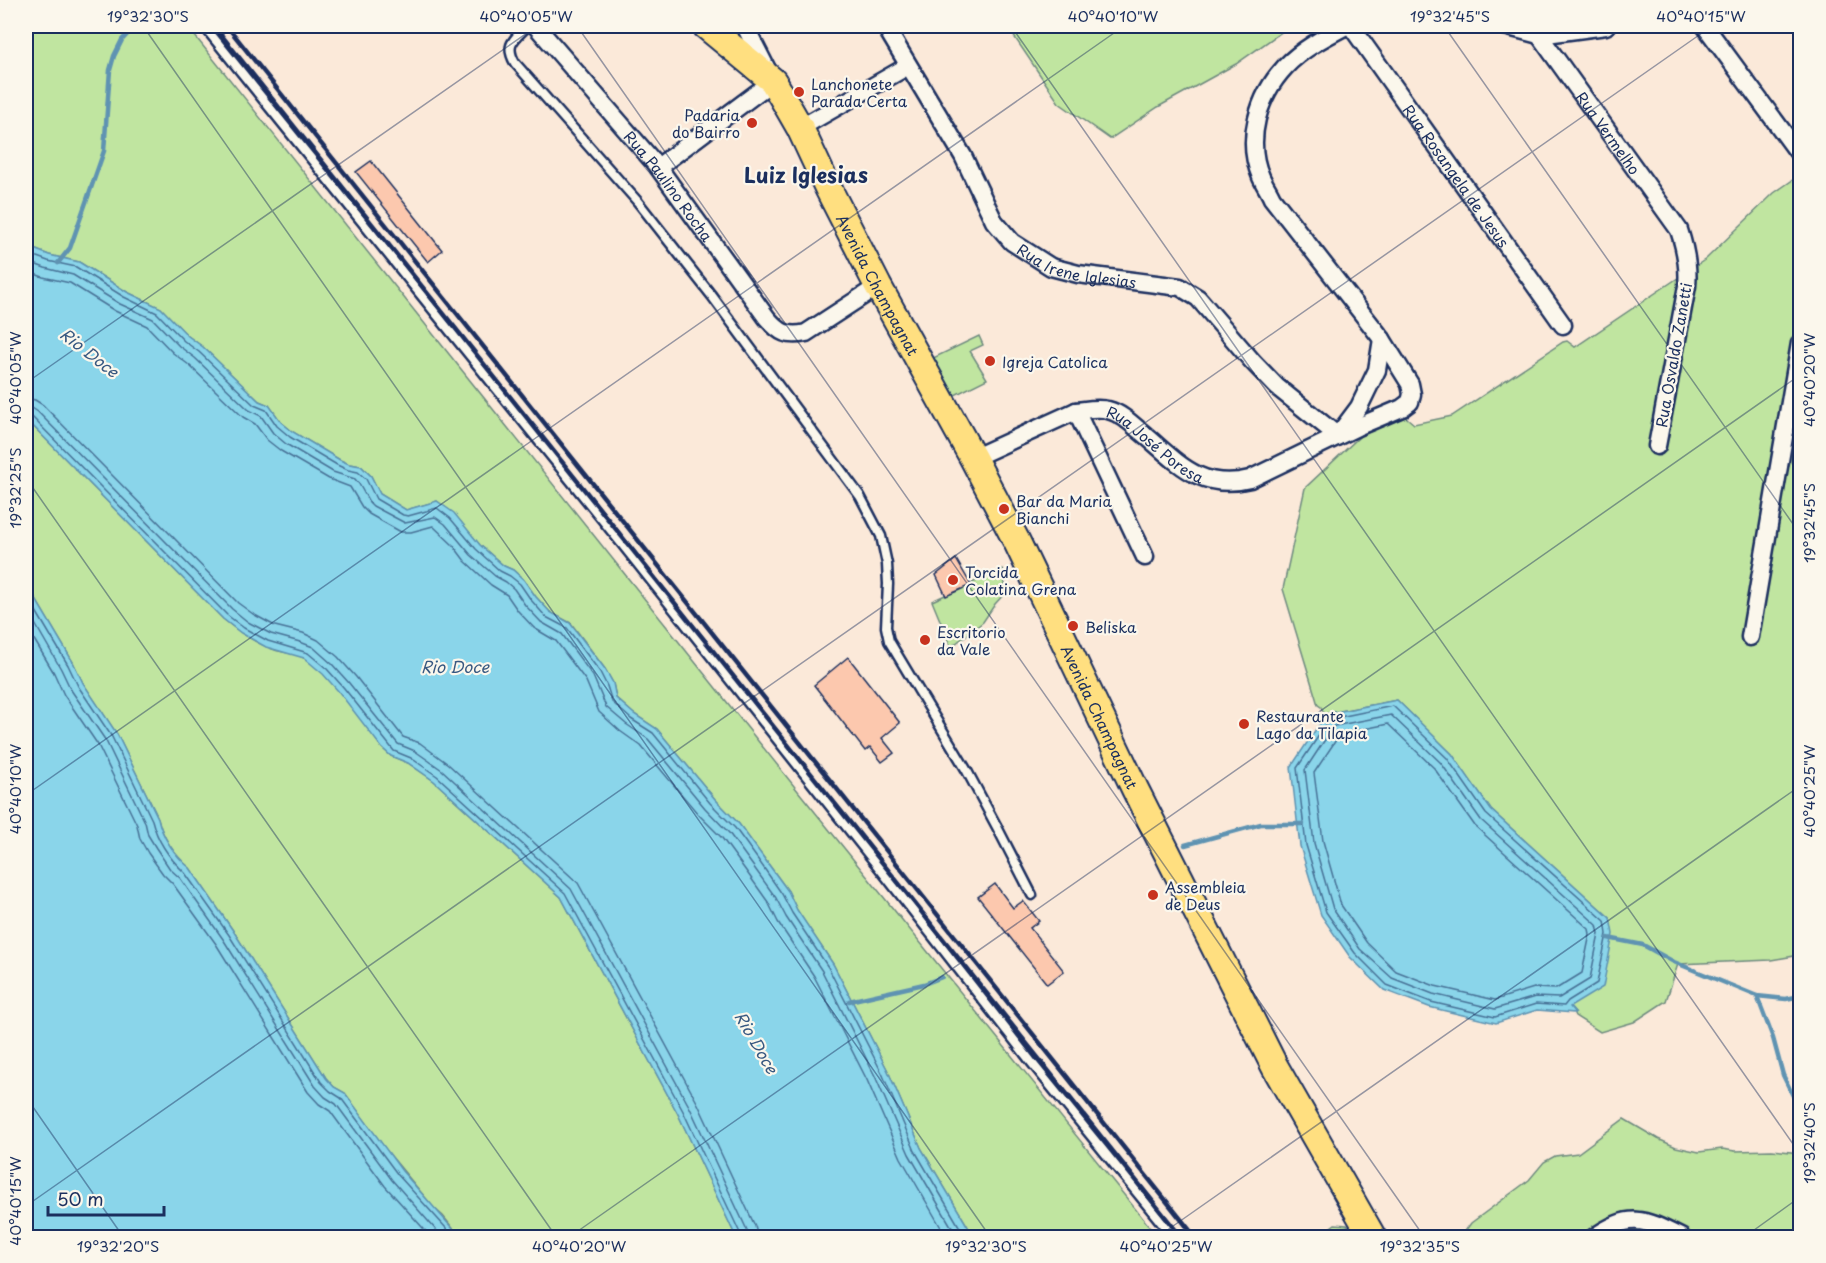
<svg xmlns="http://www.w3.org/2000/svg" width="1826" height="1263" font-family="'Playpen Sans',sans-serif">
  <rect width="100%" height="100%" fill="#fbe9d9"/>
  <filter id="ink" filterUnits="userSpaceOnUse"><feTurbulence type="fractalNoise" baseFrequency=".0167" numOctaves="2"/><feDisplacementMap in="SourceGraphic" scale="12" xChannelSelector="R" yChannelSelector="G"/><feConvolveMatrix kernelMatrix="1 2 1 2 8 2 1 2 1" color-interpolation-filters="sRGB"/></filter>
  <g filter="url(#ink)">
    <!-- green -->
    <g fill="#c0e5a0" stroke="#6e8a7f" stroke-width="1.5">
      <polygon points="26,26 187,26 798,791 1158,1237 974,1237 921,1148 888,1071 833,964 797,910 788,891 739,824 715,799 657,729 634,714 616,698 613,683 605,669 571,623 550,612 536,597 524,580 513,570 504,566 480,545 454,514 437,501 406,510 380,494 371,476 361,466 349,464 340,460 293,432 281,422 269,405 259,401 203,347 188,336 161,308 127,292 79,262 49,255 26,246"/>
      <polygon points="1007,26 1290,26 1236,64 1158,107 1110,139 1059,103"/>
      <polygon points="1800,175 1800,955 1771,960 1678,964 1666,1001 1634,1022 1600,1032 1575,1016 1574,1014 1575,1013 1569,1007 1610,918 1491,810 1452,754 1397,700 1324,714 1321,707 1318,705 1283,589 1305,488 1390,408 1394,407 1414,424 1452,416 1563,342 1567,341 1575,347 1706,259 1774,193"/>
      <polygon points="979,336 983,345 970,351 987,379 949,398 929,360"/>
      <path d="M26,419l197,200c16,13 33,25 52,31 9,3 19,3 27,7 28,14 61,65 80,91l9,8 17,7 26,18 127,116 117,217 58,123h-276l-17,-21 -9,-8 -48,-58 -41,-57 -11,-6 -8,-9 -92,-146 -44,-64c-15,-12 -28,-31 -32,-50l-41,-84 -34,-51 -10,-21 -38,-64 -9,-24z"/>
      <polygon points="1003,569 1006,592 995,604 983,622 951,647 932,601"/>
      <polygon points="1624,1119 1658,1139 1676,1147 1699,1152 1722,1149 1735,1151 1772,1150 1800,1153 1800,1237 1460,1238 1471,1223 1529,1180 1544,1162 1555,1156 1578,1153"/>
      <polygon points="1335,1224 1347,1225 1358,1237 1316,1238"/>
    </g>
    <!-- water -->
    <g fill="#8ad5ea" stroke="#5e93b2" stroke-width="1.5">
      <polygon points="26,246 49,255 79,262 127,292 161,308 188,336 203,347 259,401 269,405 281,422 293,432 340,460 349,464 361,466 371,476 380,494 406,510 437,501 454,513 480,545 504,566 513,570 524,580 536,597 550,612 570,623 605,669 613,683 616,698 634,714 657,729 715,799 739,824 788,891 797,910 833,964 888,1071 921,1148 974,1237 736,1237 678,1114 561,897 434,781 408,763 391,756 382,748 339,692 323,674 304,658 266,647 241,633 223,619 26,419"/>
      <path d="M26,574l9,24 38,64 10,21 34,51 41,84c4,19 17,38 32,50l44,64 92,146 8,9 11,6 57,78 58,66h-434z"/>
      <polygon points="1397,700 1452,754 1491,810 1610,918 1613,934 1603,987 1570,1007 1575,1013 1537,1010 1496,1023 1429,1007 1384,990 1350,957 1321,915 1300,846 1291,767 1326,714"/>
    </g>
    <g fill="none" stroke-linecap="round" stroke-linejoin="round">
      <!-- shore -->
      <g stroke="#477196" stroke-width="1.5">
        <polyline points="26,253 48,261 76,267 124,297 157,313 184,341 199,352 254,405 266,410 277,426 290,437 337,465 348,470 358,472 366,479 376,499 403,515 408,516 437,508 450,518 476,549 500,571 510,576 520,584 531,600 546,617 567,628 600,672 607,686 612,702 631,719 653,733 710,803 735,828 759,861 782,894 792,913 828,967 882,1073 915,1151 966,1238"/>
        <polyline points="26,261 45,268 73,275 120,304 153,319 179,346 195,358 249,410 261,416 273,433 286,444 333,472 355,479 359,484 369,502 373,506 405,523 435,517 445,524 471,555 495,576 506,582 514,589 525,605 541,622 562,634 593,676 606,707 626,724 648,739 705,808 729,833 753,866 776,898 786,917 822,971 875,1076 909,1154 958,1238"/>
        <polyline points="26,271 43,277 70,283 115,311 147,326 173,353 189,365 243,417 255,424 267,440 281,451 329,479 350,487 362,507 369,514 401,532 411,532 433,526 453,545 465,561 491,585 507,595 518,611 534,628 556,641 586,681 599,712 620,731 641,746 698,814 722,838 746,871 768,902 778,922 814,976 867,1080 901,1158 947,1238"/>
        <polyline points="26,398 35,400 43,405 238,603 253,614 275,626 303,633 318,640 338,657 356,677 403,737 420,743 448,764 578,883 698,1104 755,1226 758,1238"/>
        <polyline points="26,407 32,408 38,412 232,609 248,622 271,634 300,642 313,647 332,664 349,683 398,744 415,751 442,770 571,889 690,1108 747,1230 749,1238"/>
        <polyline points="26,415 32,417 227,615 244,628 268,641 308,653 327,669 344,688 394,751 411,758 437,776 565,893 683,1111 740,1233 741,1238"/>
        <path d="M26,590l4,11 38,64 10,21 34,51 40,83c5,20 18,39 33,53l44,62 92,147 9,9 11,7 57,77 48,53 6,10"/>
        <polyline points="26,608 61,669 71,690 106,741 145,822 148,835 156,848 170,869 180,878 223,939 315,1086 325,1097 336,1104 392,1180 443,1238"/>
        <polyline points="26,626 54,673 64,695 98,745 137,825 140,839 148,853 163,874 173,884 216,944 308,1092 319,1104 330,1111 385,1186 432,1238"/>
        <polygon points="1393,706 1447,758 1486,814 1605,921 1607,934 1597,983 1568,1001 1564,1006 1536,1004 1495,1017 1431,1002 1387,985 1355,953 1326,912 1306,845 1297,768 1330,719"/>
        <polygon points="1391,715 1441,763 1481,820 1597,925 1599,934 1590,979 1559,998 1535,997 1495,1009 1433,994 1392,978 1360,949 1333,909 1314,843 1305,770 1334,726"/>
        <polygon points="1388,724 1434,768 1475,826 1589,929 1590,934 1582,973 1556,989 1534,988 1495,1000 1435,986 1396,971 1367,943 1341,905 1323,841 1314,773 1340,734"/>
      </g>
      <!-- stream -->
      <g stroke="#5e93b2" stroke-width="4.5">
        <polyline points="58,263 70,248 104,151 110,70 114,56 122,40 135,26"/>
        <polyline points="1185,845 1261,824 1303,824"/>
        <polyline points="1608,938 1643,945 1674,962 1757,996 1786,999 1800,996"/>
        <polyline points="1757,996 1773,1038 1783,1075 1800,1110"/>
        <polyline points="849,1001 924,984 942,977"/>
      </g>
    </g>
    <!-- building -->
    <g fill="#fcc8ae" stroke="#1b2f5e" stroke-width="1.5">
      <polygon points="371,161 442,250 428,262 356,172"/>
      <polygon points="956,559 971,585 946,596 936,575"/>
      <polygon points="848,657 900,723 882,738 894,753 882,762 870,747 865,751 814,685"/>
      <polygon points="995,884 1013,908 1023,901 1039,921 1030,928 1064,971 1047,984 978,897"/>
    </g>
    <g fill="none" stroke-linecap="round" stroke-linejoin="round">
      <defs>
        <g id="lane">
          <polyline points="204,26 622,544 881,870 1032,1063 1174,1238"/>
          <path d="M527,26c-12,13 -23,18 -12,37l123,139 74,94 148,200 21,40 6,28 1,20 -2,43 3,14 78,130 30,56 35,68"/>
        </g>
        <g id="street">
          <path id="s1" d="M536,26l122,141 109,151c13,15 20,19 39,15l72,-47"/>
          <path id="s2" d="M885,26l78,130 31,65 18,21 39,25 27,7 102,13 18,11 55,64 24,25 61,49"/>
          <path id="s3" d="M1351,26l212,299"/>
          <polyline points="1505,26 1539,35 1606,26"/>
          <polyline points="1705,26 1800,155"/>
          <path id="s4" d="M1539,35l140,195c6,18 10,37 8,56l-30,160"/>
          <polyline points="800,128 908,66"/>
          <polyline points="658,167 773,81 745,26"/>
          <polyline points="1076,411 1145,557"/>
          <polyline points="1338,435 1359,407 1377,370 1382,339"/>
          <path id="s5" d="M973,458l103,-47c10,-1 22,-4 32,-1 12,3 22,12 31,20 36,29 59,62 111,49l107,-52 45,-19 8,-6 2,-8 -2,-10 -28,-45 -110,-141c-3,-7 -8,-14 -11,-21 -16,-37 -3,-81 24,-110 17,-18 40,-30 61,-41"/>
          <polyline points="1750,637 1800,343"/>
          <path d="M1593,1238c38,-27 51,-19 89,0"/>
        </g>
        <g id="primary">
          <path id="s6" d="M706,26l67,55 27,47 28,60 50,98 95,172 44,84 118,247 140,278 98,171"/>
        </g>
      </defs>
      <!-- lane casing -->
      <use href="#lane" stroke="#1b2f5e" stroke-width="13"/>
      <!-- street casing -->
      <use href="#street" stroke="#1b2f5e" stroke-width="21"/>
      <!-- primary casing -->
      <use href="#primary" stroke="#1b2f5e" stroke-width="30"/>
      <!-- lane -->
      <use href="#lane" stroke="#fbf7ec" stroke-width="8"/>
      <!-- street -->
      <use href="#street" stroke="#fbf7ec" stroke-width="16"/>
      <!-- primary -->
      <use href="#primary" stroke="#ffdf80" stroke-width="26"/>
      <!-- rail -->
      <g stroke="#1b2f5e" stroke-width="4.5">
        <polyline points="214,26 1182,1238"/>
        <polyline points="227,26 1196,1238"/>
      </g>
    </g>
  </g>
  <!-- ticks -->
  <path fill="none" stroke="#1b2f5e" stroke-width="1.5" stroke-opacity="0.45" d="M143,26l848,1212M577,26l848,1212M1011,26l789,1128M1444,26l356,508M26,383l511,-357M26,478l531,760M26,795l1098,-769M26,1097l98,141M26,1206l1686,-1180M568,1238l1232,-863M1156,1238l644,-452M1743,1238l57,-41"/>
  <!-- markers -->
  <g fill="#c8321e" stroke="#fbf7ec" stroke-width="2">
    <circle cx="799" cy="92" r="6"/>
    <circle cx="752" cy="123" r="6"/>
    <circle cx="990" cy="361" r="6"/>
    <circle cx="1004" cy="509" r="6"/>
    <circle cx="953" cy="580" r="6"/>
    <circle cx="1073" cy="626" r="6"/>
    <circle cx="925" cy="640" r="6"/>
    <circle cx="1244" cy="724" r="6"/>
    <circle cx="1153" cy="895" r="6"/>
  </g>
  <g text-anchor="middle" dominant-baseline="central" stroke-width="4.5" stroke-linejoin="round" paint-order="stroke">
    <!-- poi labels -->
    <g font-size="15" fill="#1b2f5e" stroke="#fbf7ec" text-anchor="start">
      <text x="811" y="83">Lanchonete<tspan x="811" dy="17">Parada Certa</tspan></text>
      <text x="740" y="114" text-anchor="end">Padaria<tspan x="740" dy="17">do Bairro</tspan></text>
      <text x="1002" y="361">Igreja Catolica</text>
      <text x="1016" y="500">Bar da Maria<tspan x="1016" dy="17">Bianchi</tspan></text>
      <text x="965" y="571">Torcida<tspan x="965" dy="17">Colatina Grena</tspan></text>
      <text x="1085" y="626">Beliska</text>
      <text x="937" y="631">Escritorio<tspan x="937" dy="17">da Vale</tspan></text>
      <text x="1256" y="715">Restaurante<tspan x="1256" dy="17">Lago da Tilapia</tspan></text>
      <text x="1165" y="886">Assembleia<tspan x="1165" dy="17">de Deus</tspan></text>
    </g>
    <!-- street labels -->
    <g font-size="15" fill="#1b2f5e" stroke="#fbf7ec">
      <text stroke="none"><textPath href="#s4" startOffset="120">Rua Vermelho</textPath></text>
      <text stroke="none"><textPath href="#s3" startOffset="183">Rua Rosangela de Jesus</textPath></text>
      <text stroke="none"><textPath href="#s1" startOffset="208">Rua Paulino Rocha</textPath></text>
      <text stroke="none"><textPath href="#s2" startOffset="322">Rua Irene Iglesias</textPath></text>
      <text stroke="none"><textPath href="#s6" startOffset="316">Avenida Champagnat</textPath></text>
      <text transform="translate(1673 355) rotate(-80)">Rua Osvaldo Zanetti</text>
      <text stroke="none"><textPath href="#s5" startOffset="204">Rua José Poresa</textPath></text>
      <text stroke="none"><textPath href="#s6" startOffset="802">Avenida Champagnat</textPath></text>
    </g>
    <!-- water labels -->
    <g font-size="16" font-style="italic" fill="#375881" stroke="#fbf7ec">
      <text transform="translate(90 352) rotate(38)">Rio Doce</text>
      <text x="455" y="666">Rio Doce</text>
      <text transform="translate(757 1042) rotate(60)">Rio Doce</text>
    </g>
    <!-- district labels -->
    <g font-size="21" font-weight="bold" fill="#1b2f5e" stroke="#fbf7ec">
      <text x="806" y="174">Luiz Iglesias</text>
    </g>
  </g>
  <!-- margin -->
  <rect width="1826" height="1263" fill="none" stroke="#fbf7ec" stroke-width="66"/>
  <!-- scale -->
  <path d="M48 1206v9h116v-9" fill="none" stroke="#1b2f5e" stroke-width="3"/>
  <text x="57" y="1206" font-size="18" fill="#1b2f5e" stroke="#fbf7ec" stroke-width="4.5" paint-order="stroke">50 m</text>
  <rect x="33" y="33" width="1760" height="1197" fill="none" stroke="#1b2f5e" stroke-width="2"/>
  <g font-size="15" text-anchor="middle" fill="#1b2f5e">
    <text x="148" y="22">19°32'30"S</text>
    <text x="526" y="22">40°40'05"W</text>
    <text x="1113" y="22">40°40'10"W</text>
    <text x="1450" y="22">19°32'45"S</text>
    <text x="1701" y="22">40°40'15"W</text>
    <text transform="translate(16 378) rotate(-90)" y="5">40°40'05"W</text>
    <text transform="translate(1810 380) rotate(-90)" y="5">40°40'20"W</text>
    <text transform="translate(16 488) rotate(-90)" y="5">19°32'25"S</text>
    <text transform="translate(1810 523) rotate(-90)" y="5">19°32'45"S</text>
    <text transform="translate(16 789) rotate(-90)" y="5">40°40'10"W</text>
    <text transform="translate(1810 791) rotate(-90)" y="5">40°40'25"W</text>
    <text transform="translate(1810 1143) rotate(-90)" y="5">19°32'40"S</text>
    <text transform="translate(16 1201) rotate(-90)" y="5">40°40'15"W</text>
    <text x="118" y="1252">19°32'20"S</text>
    <text x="579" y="1252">40°40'20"W</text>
    <text x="986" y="1252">19°32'30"S</text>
    <text x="1166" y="1252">40°40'25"W</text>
    <text x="1420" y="1252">19°32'35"S</text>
  </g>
</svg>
